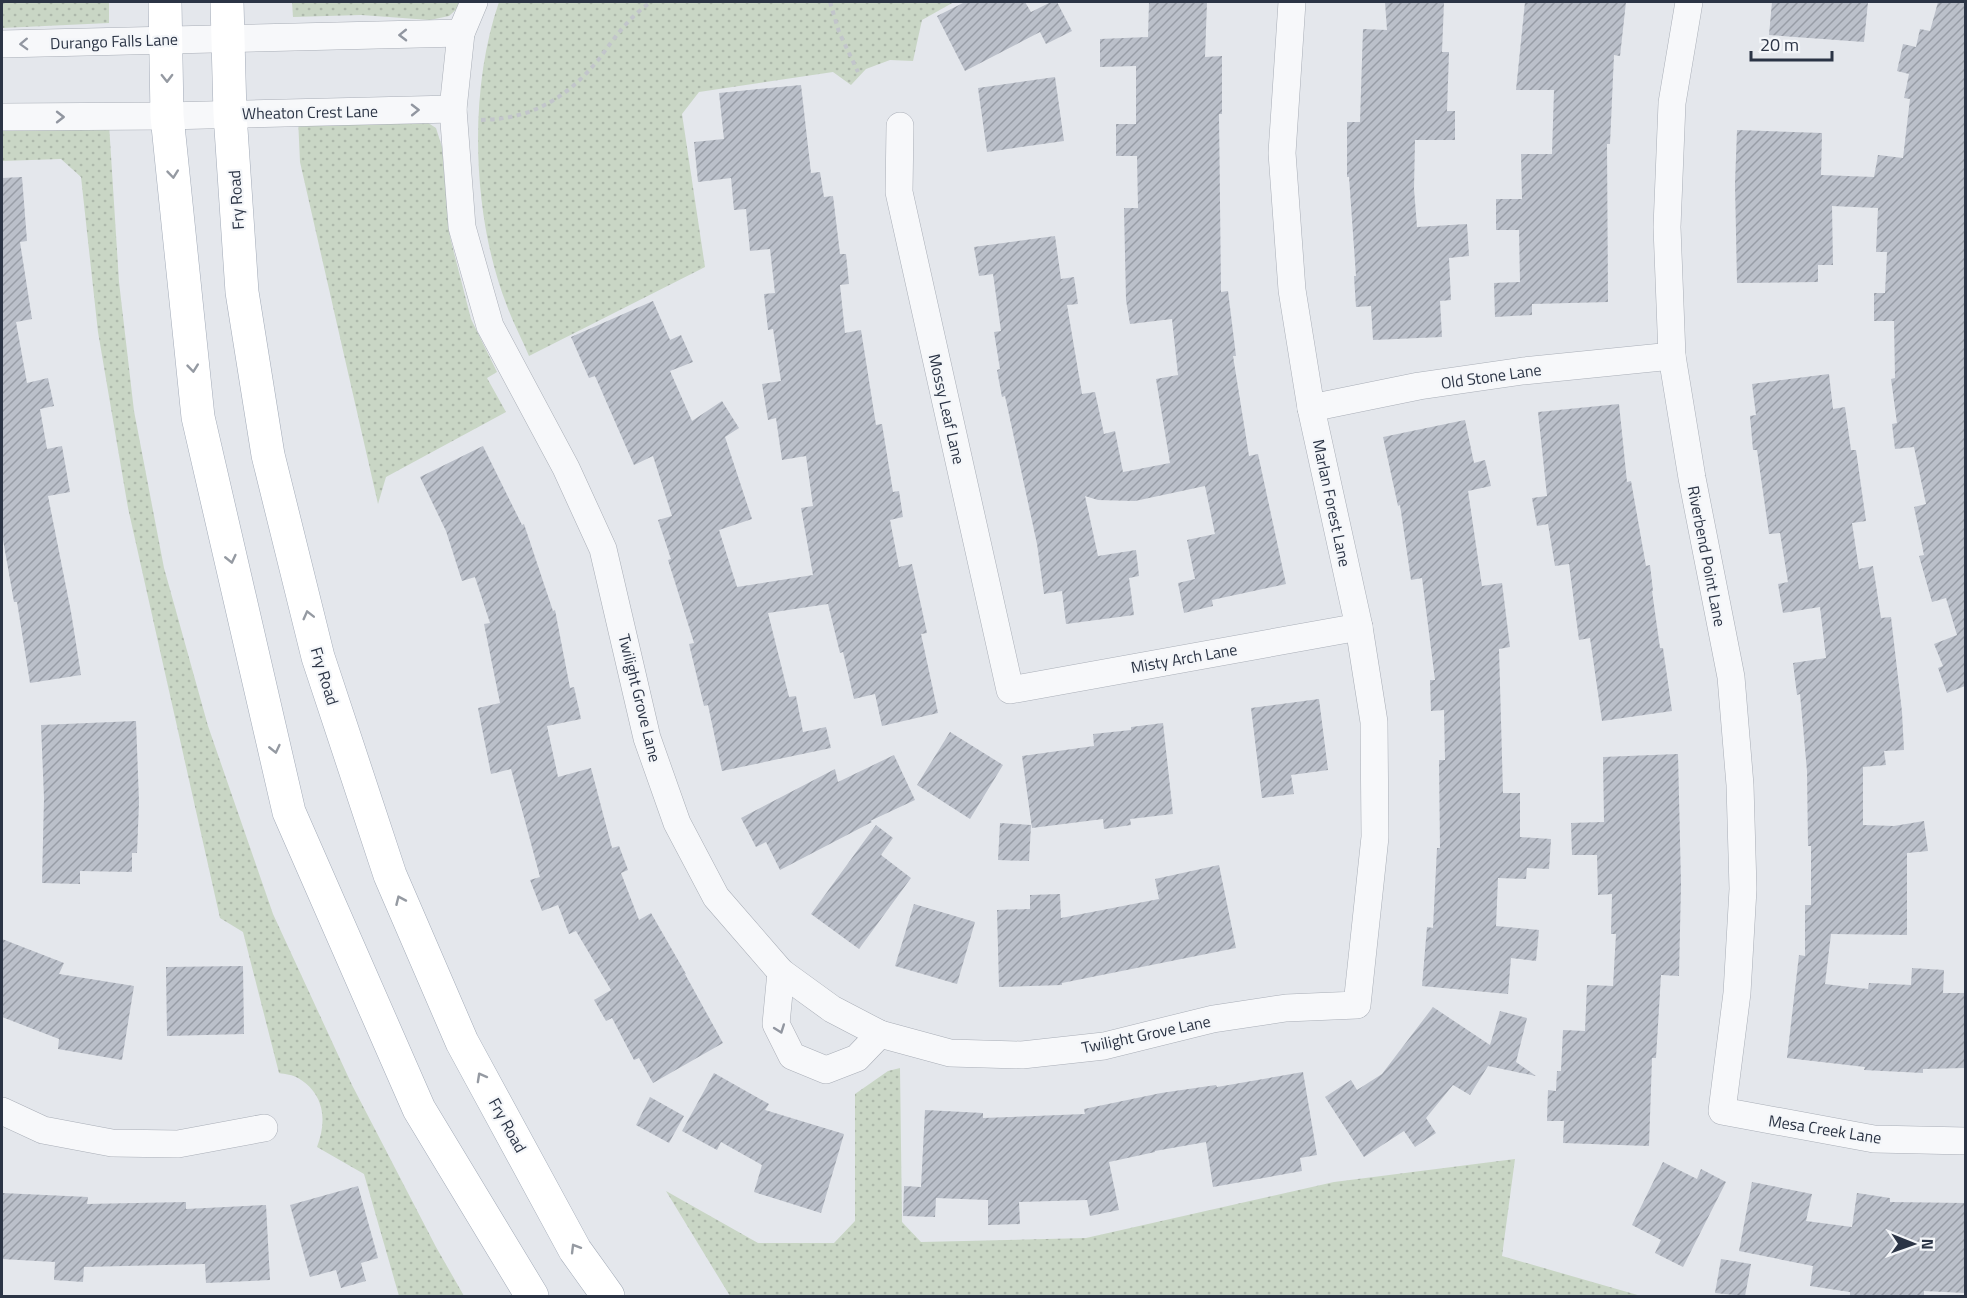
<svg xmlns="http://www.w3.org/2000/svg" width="1967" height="1298" font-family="'Titillium Web',sans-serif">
  <defs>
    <pattern id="grass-dots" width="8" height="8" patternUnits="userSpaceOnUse" patternTransform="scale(1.5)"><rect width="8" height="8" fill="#c9d6c5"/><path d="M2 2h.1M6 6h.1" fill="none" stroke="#adb8ab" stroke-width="1.8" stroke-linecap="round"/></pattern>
    <pattern id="building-hatch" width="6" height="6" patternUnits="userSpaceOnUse" patternTransform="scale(1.5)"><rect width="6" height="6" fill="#bbc0ca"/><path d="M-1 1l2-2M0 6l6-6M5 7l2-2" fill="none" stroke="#989da6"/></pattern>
  </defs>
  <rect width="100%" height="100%" fill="#e4e7ec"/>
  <!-- grass -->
  <g fill="url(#grass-dots)">
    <polygon points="2,2 109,2 109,23 2,28"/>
    <polygon points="292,2 461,2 459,7 449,16 430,20 361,15 293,17"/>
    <path d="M499,2h455l-32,18 -9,41 -23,-1 -24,9 -15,16 -18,-13 -134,20 -17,22 23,153 -176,89c-7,-17 -16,-33 -22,-50 -35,-89 -39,-215 -8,-304z"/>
    <polygon points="298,118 422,119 436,128 442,147 450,237 471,319 497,372 487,378 506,412 386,477 378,504 300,162"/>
    <path d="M109,124l10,158 15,129 30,157 44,158 65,188 79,171 84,162 28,49h-65l-35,-122 -47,-27c10,-26 8,-53 -19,-69 -5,-3 -13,-4 -19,-5l-36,-141 -23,-14 -92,-410 -30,-176 -17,-155 -20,-18 -59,2v-34z"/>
    <polygon points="900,1068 902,1222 921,1242 1086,1238 1334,1182 1515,1159 1502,1256 1641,1296 730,1296 666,1191 758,1243 834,1243 855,1221 855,1094 888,1071"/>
  </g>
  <!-- building -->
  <g fill="url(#building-hatch)">
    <polygon points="965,2 1025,2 1031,12 1051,2 1057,2 1072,31 1046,44 1040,32 965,71 937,16"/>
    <polygon points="1149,2 1207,2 1205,57 1222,56 1222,114 1219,114 1221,292 1228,291 1236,356 1233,356 1249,456 1258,454 1286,584 1212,600 1213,606 1184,613 1178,583 1195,579 1187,540 1215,534 1205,486 1135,501 1098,500 1085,496 1098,556 1136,550 1139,576 1129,578 1134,615 1066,624 1062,591 1044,594 1037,544 1005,396 1002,397 997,370 1000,369 994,332 1001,331 993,274 979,276 974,247 1055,236 1061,279 1074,277 1078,304 1067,305 1082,394 1095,392 1104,434 1115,431 1123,472 1170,463 1156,379 1178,375 1172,319 1130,324 1126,300 1124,208 1138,208 1137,156 1116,156 1116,124 1136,124 1136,66 1100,67 1100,39 1148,37"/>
    <polygon points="1385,2 1444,2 1442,52 1449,52 1447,111 1455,111 1455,140 1415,140 1414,189 1417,227 1467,224 1469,256 1449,258 1451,300 1440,301 1442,337 1373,340 1371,306 1356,307 1354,276 1356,276 1349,177 1347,177 1347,122 1360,122 1363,29 1387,30"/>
    <polygon points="1525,2 1626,2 1620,56 1614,55 1610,144 1607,144 1608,302 1532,304 1532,315 1495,317 1494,283 1520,282 1519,230 1496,230 1496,199 1522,199 1521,154 1552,154 1554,90 1516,90"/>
    <polygon points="1772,2 1868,2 1864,42 1769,35"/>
    <polygon points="1938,2 1965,2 1965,686 1947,693 1938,668 1943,666 1934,644 1957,635 1946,598 1932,602 1919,556 1924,555 1914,507 1926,504 1914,447 1895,449 1892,424 1897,423 1891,379 1895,378 1894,321 1874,321 1874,293 1885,293 1887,252 1876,252 1878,208 1832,206 1833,265 1818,265 1818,282 1737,283 1735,184 1737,130 1822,133 1821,175 1874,177 1878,155 1903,158 1910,99 1904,98 1909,74 1897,71 1903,44 1916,47 1920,29 1930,31"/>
    <polygon points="1055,77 1064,141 987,152 978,88"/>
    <polygon points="801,85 811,173 820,172 824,197 833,196 840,254 846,254 849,284 840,285 845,333 861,330 876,425 882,424 893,492 899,491 903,517 890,520 899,567 912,564 927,633 921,634 938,713 882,726 875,694 854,699 843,652 840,653 828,604 768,613 789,697 796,696 803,732 826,727 831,748 722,771 708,705 704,706 689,644 694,643 668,560 671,559 658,520 672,516 653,456 634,465 595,376 589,378 571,337 653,301 670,340 681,335 693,362 670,371 692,421 722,401 739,428 725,437 752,519 719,530 737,587 813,575 801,508 813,506 806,456 782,460 776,418 768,420 762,384 781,381 773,329 768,330 764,294 775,293 770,249 750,251 746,209 734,210 731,178 698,182 694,142 724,139 719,93"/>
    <polygon points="22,177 27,241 20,242 32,319 16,322 27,383 48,378 54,406 40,409 47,449 62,446 70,492 48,496 71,612 81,675 30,683 17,602 14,602 2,534 2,178"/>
    <polygon points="1829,374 1833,409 1845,407 1851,450 1856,450 1866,521 1852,523 1859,569 1873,566 1881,618 1891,617 1902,712 1904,750 1884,751 1886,765 1863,767 1863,825 1894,826 1924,821 1928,851 1907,853 1907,935 1831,934 1825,984 1868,989 1869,983 1911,985 1912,968 1944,970 1943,993 1965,993 1965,1068 1923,1069 1923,1073 1864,1070 1865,1067 1787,1058 1799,955 1805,956 1805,905 1811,905 1811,846 1808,846 1807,771 1800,694 1797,695 1793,663 1826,658 1820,607 1783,613 1778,584 1788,582 1780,533 1769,534 1757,450 1753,450 1750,416 1756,415 1752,384"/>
    <polygon points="1619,404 1627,482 1631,481 1646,566 1650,565 1653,591 1652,591 1660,648 1663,648 1672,711 1602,721 1590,638 1579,640 1569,564 1555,566 1548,524 1537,526 1532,498 1547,496 1538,412"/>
    <polygon points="1465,420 1474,463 1485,460 1491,486 1468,491 1482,586 1502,583 1510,647 1499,649 1503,793 1520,793 1520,837 1551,839 1549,869 1527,868 1526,879 1498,878 1496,926 1539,930 1536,961 1511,958 1508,994 1422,986 1427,927 1433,928 1437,848 1440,848 1439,760 1445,760 1444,710 1431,711 1430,680 1435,680 1422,578 1411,580 1400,505 1398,506 1383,437"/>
    <polygon points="483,446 522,525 524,524 553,611 555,610 570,688 574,687 581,719 547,726 558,777 591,768 612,848 619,846 628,870 621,873 639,920 651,913 686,974 685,974 723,1043 653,1083 639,1058 634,1060 612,1018 606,1021 594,1000 611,990 576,931 569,934 558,905 542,911 530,880 540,877 511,769 491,774 478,708 500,703 484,624 490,623 475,577 462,581 446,531 420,477"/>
    <polygon points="1319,699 1328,770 1291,775 1294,794 1262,798 1251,708"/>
    <polygon points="136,721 139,802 137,853 132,853 132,872 80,871 80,884 42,883 44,798 41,725"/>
    <polygon points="1163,723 1173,814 1130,819 1131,825 1104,829 1103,819 1032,828 1022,756 1094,746 1093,734 1131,730 1131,727"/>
    <polygon points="950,732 1003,765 970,819 917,785"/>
    <polygon points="1678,754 1681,884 1679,976 1661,975 1656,1058 1652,1058 1649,1146 1563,1143 1564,1121 1547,1121 1548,1090 1556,1091 1557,1071 1561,1071 1563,1030 1585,1031 1587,985 1613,986 1616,934 1611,934 1612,894 1598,895 1597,855 1572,855 1571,823 1604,822 1603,757"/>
    <polygon points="894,755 915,800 870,821 872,822 780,870 766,842 756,847 741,818 835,769 838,782"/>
    <polygon points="1000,823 1031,825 1029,861 998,860"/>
    <polygon points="876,825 893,838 881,855 911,878 859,949 811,914"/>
    <polygon points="1219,865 1236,948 1062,983 1062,985 999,987 997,910 1030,909 1030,895 1060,894 1061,918 1159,899 1155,879"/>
    <polygon points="914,904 975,922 957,984 895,966"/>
    <polygon points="2,939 64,963 59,974 134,986 122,1060 58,1049 59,1039 2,1017"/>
    <polygon points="243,966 244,1034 167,1036 166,967"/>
    <polygon points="1433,1007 1490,1045 1500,1011 1527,1018 1516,1062 1536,1076 1488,1066 1470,1095 1453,1085 1426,1118 1436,1133 1415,1147 1404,1131 1364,1157 1325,1097 1351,1080 1357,1090 1382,1074"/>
    <polygon points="1303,1072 1317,1155 1300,1158 1302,1171 1213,1187 1206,1142 1155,1151 1155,1152 1109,1162 1119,1210 1090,1216 1087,1200 1019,1202 1020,1224 988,1225 988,1200 936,1198 935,1217 903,1216 904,1186 921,1187 925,1110 983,1113 983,1118 1085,1114 1084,1109 1161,1093 1216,1085 1217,1087"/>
    <polygon points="714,1073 769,1104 765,1110 844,1134 821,1213 754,1192 762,1165 721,1142 717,1150 682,1131"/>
    <polygon points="650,1097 684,1116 669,1143 636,1125"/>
    <polygon points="1663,1162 1697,1179 1701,1169 1726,1182 1683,1267 1655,1253 1661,1240 1632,1225"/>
    <polygon points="1752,1182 1812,1194 1806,1221 1852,1227 1857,1193 1890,1198 1890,1202 1965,1203 1965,1293 1924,1291 1924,1296 1850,1296 1850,1292 1810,1286 1813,1266 1739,1251"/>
    <polygon points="358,1186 378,1258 361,1263 366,1281 341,1288 336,1270 310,1277 290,1205"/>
    <polygon points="2,1193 88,1197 87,1204 186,1202 186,1209 266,1205 270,1280 206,1283 205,1264 84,1267 83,1282 54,1280 55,1262 2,1259"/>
    <polygon points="1721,1259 1751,1264 1745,1296 1715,1293"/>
  </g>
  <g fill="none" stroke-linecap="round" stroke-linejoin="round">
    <defs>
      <g id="minor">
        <polyline points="474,2 461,33 453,109 462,227 490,326 566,468 603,549 647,738 677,823 716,897 781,972 832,1009 880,1034 950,1053 1022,1055 1104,1046 1213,1019 1286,1008 1357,1005 1375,837 1374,722 1359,627 1311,408 1292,290 1282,153 1292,2"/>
        <polyline points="1689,2 1672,103 1667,227 1672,356 1692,478 1731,677 1740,785 1743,889 1737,993 1722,1111 1874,1139 1966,1141"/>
        <polyline points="2,44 461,33"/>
        <polyline points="2,117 167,116 453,109"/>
        <polyline points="900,126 899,192 1010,690 1359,627"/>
        <polyline points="1311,408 1419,386 1523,371 1672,356"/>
        <polyline points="781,972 776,1024 792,1056 826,1070 857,1058 880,1034"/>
        <polyline points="2,1111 43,1130 112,1143 178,1144 264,1128"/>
      </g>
      <g id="major">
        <polyline points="165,2 167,116 198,417 289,812 419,1109 532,1296"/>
        <polyline points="227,2 230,114 242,292 268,455 318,657 390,875 462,1042 575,1250 608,1296"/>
      </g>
    </defs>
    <!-- minor casing -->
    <use href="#minor" stroke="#a9aeb7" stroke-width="28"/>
    <!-- major casing -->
    <use href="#major" stroke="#a3abb8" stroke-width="34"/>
    <!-- path -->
    <g stroke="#c2c5cb" stroke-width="4" stroke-dasharray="4.5 4.5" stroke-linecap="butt">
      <polyline points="830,2 839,32 858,72"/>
      <path d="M481,120c51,-1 86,-22 118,-61 16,-22 30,-42 52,-57"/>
    </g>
    <!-- minor -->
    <use href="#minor" stroke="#f7f8fa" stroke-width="27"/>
    <!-- major -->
    <use href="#major" stroke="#fff" stroke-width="33"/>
  </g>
  <!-- one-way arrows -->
  <defs><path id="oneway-chevron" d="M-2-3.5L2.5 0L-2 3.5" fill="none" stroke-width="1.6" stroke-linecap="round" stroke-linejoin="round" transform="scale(1.5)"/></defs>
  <g stroke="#9196a0">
    <use href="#oneway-chevron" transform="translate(403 35) rotate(179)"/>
    <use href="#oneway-chevron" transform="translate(24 44) rotate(178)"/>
    <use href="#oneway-chevron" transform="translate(415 110) rotate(-1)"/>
    <use href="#oneway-chevron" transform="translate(60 117)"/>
    <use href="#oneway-chevron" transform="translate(780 1029) rotate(70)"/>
  </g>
  <g stroke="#959aa2">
    <use href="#oneway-chevron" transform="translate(167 78) rotate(89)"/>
    <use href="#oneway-chevron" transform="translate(173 174) rotate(84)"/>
    <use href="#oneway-chevron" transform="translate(193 368) rotate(84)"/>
    <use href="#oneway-chevron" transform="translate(231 559) rotate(77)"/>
    <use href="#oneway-chevron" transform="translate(308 615) rotate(-104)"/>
    <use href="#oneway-chevron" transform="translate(275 749) rotate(77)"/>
    <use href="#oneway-chevron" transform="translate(400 900) rotate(-114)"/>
    <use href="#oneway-chevron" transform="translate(481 1077) rotate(-119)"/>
    <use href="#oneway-chevron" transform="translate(575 1248) rotate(-121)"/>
  </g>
  <g text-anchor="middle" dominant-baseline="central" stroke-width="4.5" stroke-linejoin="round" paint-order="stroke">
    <!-- street labels -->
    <g font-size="16" fill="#2b3445" stroke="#f4f6f9">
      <text transform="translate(114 41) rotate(-2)">Durango Falls Lane</text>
      <text transform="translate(310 112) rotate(-1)">Wheaton Crest Lane</text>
      <text transform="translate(236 200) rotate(-94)">Fry Road</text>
      <text transform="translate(1491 376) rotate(-8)">Old Stone Lane</text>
      <text transform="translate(947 409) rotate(77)">Mossy Leaf Lane</text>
      <text transform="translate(1332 503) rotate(78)">Marlan Forest Lane</text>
      <text transform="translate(1707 556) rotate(79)">Riverbend Point Lane</text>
      <text transform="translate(1184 658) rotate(-10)">Misty Arch Lane</text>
      <text transform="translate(325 676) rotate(73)">Fry Road</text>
      <text transform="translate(640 698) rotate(76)">Twilight Grove Lane</text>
      <text transform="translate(1146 1034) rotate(-12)">Twilight Grove Lane</text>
      <text transform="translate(508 1125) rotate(61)">Fry Road</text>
      <text transform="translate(1825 1129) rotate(9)">Mesa Creek Lane</text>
    </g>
  </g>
  <!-- border -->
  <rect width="1967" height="1298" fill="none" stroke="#2b3445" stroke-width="6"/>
  <!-- north arrow -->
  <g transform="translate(1913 1244) rotate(91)" stroke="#f4f6f9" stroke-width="4.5" paint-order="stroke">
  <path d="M0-4.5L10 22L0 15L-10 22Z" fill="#2b3445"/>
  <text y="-9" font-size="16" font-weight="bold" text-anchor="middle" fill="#2b3445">N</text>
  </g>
  <!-- scale -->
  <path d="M1751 51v9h81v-9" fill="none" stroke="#2b3445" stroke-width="3"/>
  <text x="1760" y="51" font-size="18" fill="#2b3445" stroke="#f4f6f9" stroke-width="4.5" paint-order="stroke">20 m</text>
</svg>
